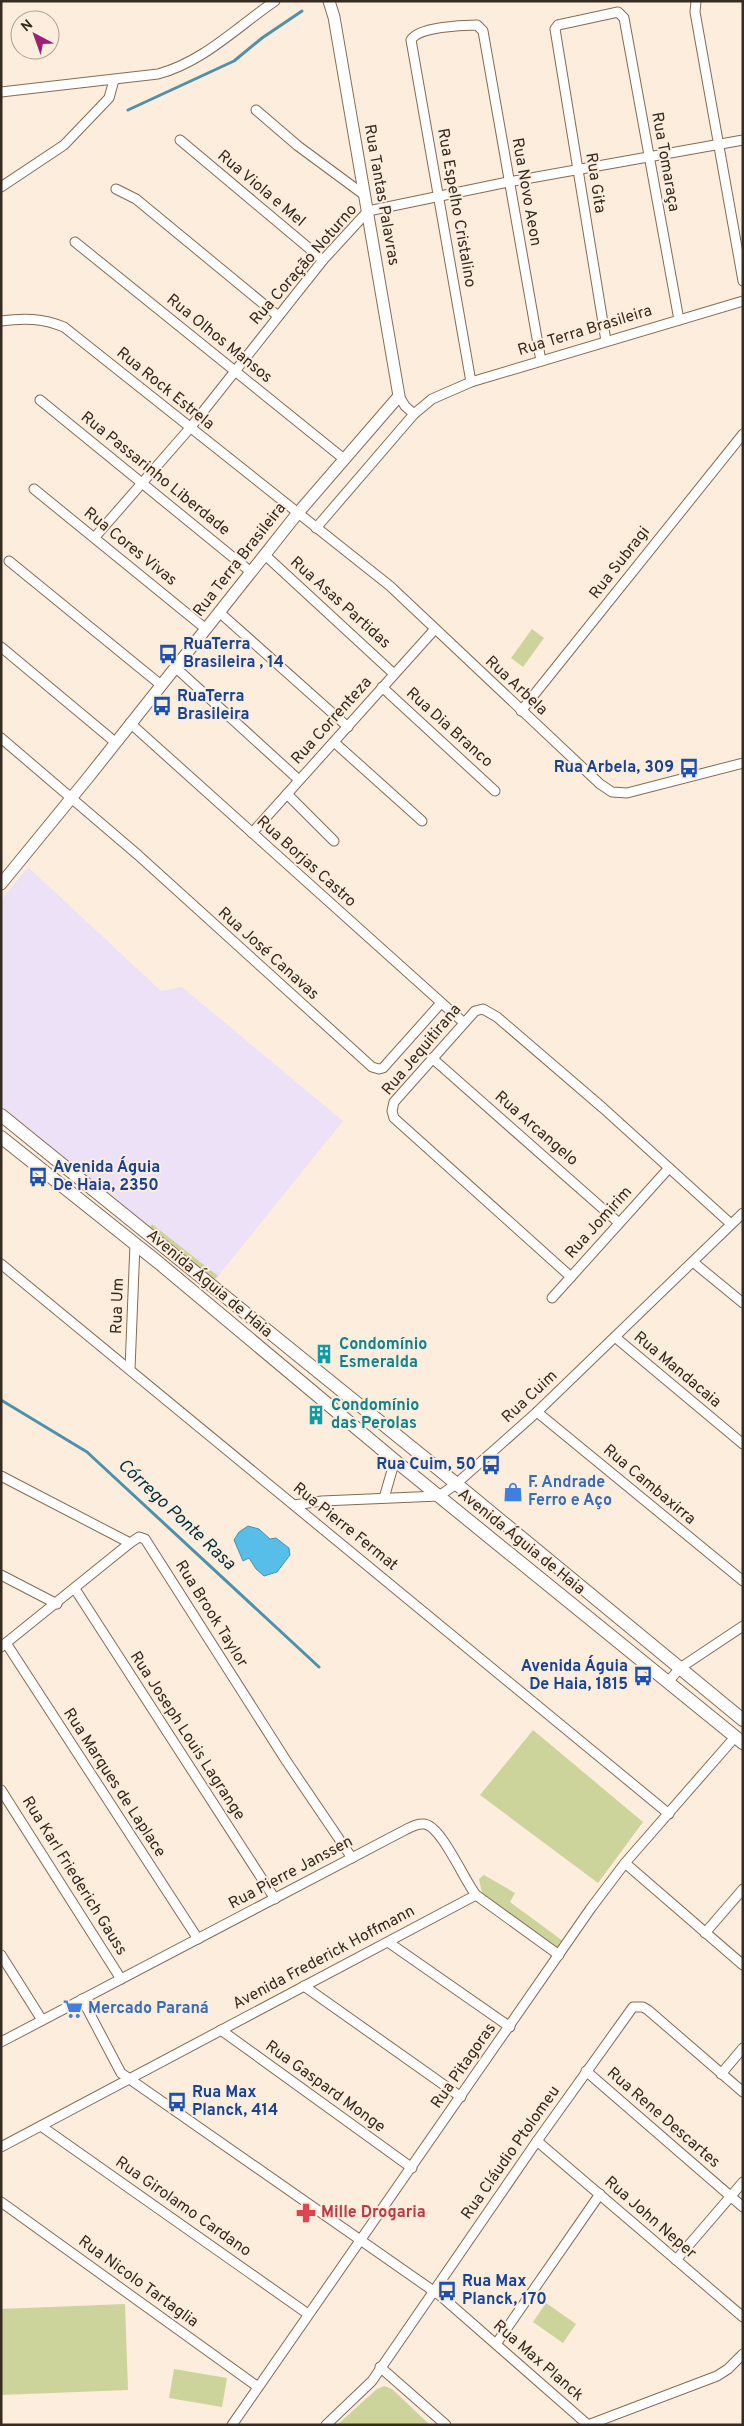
<svg xmlns="http://www.w3.org/2000/svg" width="744" height="2426" font-family="Overpass,sans-serif">
  <rect width="100%" height="100%" fill="#fdeddd"/>
  <!-- industrial -->
  <polygon fill="#ece1f6" points="28,867 161,991 182,987 343,1121 218,1276 152,1224 150,1227 1,1106 1,900"/>
  <!-- green -->
  <g fill="#ccd49b">
    <polygon points="532,629 544,638 523,667 511,658"/>
    <polygon points="152,1224 218,1276 214,1280 150,1227"/>
    <polygon points="533,1730 643,1822 598,1883 480,1795"/>
    <polygon points="484,1875 515,1893 510,1902 567,1944 559,1955 484,1902 479,1879"/>
    <polygon points="546,2303 576,2324 563,2343 533,2322"/>
    <polygon points="125,2304 128,2390 1,2395 1,2309"/>
    <polygon points="174,2369 227,2378 222,2407 169,2398"/>
    <polygon points="384,2386 392,2389 430,2425 337,2425 377,2389"/>
  </g>
  <!-- water -->
  <polygon fill="#57bde9" stroke="#4d91ad" points="248,1526 259,1529 270,1539 276,1538 289,1548 290,1555 277,1572 264,1576 256,1569 249,1558 243,1561 234,1540 239,1532"/>
  <g fill="none" stroke-linecap="round" stroke-linejoin="round">
    <!-- stream -->
    <g stroke="#4d91ad" stroke-width="3">
      <polyline points="128,110 234,61 262,38 302,11"/>
      <polyline points="1,1400 87,1452 319,1667"/>
    </g>
    <defs>
      <g id="minor">
        <polyline points="696,1 695,12 743,281"/>
        <path d="M1,92l157,-18c45,-12 79,-47 117,-73"/>
        <polyline points="256,110 298,146 363,194"/>
        <polyline points="180,140 323,260"/>
        <polyline points="1,187 64,145 109,98 114,80"/>
        <polyline points="116,189 136,199 278,316"/>
        <polyline points="75,242 344,459"/>
        <path d="M1,321c23,-3 41,-3 63,6l326,259 210,198 12,8 15,1 116,-30"/>
        <polyline points="606,341 555,29 558,25 618,12 624,18 679,320"/>
        <path d="M471,382l-60,-342c7,-13 51,-15 66,-15l6,6 58,330"/>
        <polyline points="399,396 405,406 414,414"/>
        <polyline points="40,400 251,572"/>
        <polyline points="34,489 206,629"/>
        <polyline points="316,528 414,414 432,399 471,382 743,301"/>
        <polyline points="95,537 190,428 323,260 368,211 508,182 743,140"/>
        <polyline points="265,555 394,674"/>
        <polyline points="9,561 161,685"/>
        <polyline points="219,612 348,727"/>
        <polyline points="1,647 115,742"/>
        <polyline points="175,667 299,780"/>
        <polyline points="382,687 495,791"/>
        <polyline points="521,711 743,434"/>
        <polyline points="130,723 463,1022"/>
        <polyline points="1,738 138,855 372,1067 379,1069 383,1068 441,1003"/>
        <polyline points="334,742 422,821"/>
        <polyline points="287,794 334,841"/>
        <polyline points="252,833 435,629"/>
        <polyline points="432,1058 619,1223"/>
        <polyline points="693,1262 743,1303"/>
        <polyline points="1,1264 669,1814"/>
        <polyline points="571,1277 394,1118 392,1111 394,1102 475,1011 483,1009 497,1017 603,1108 731,1224"/>
        <polyline points="552,1298 669,1168"/>
        <polyline points="615,1337 743,1444"/>
        <polyline points="130,1369 135,1244"/>
        <polyline points="537,1412 743,1581"/>
        <polyline points="1,1476 130,1543"/>
        <polyline points="384,1498 395,1460"/>
        <polyline points="294,1505 322,1501 439,1496 456,1484 537,1412 743,1213"/>
        <polyline points="1,1575 57,1604"/>
        <polyline points="75,1589 275,1899"/>
        <polyline points="6,1643 198,1939"/>
        <polyline points="1,1647 130,1543 139,1537 145,1539 287,1762 352,1858"/>
        <polyline points="668,1682 680,1668 743,1626"/>
        <polyline points="1,1790 121,1979"/>
        <polyline points="625,1863 743,1965"/>
        <polyline points="705,1933 743,1889"/>
        <polyline points="388,1942 510,2027"/>
        <polyline points="1,1955 42,2020"/>
        <polyline points="304,1986 461,2097"/>
        <polyline points="82,1999 121,2073 442,2297 588,2425"/>
        <polyline points="221,2030 412,2168"/>
        <path d="M1,2042l404,-212c6,-3 12,-7 19,-6 17,1 40,56 52,71l83,60"/>
        <polyline points="586,2071 743,2207"/>
        <polyline points="721,2074 743,2048"/>
        <polyline points="41,2126 308,2314"/>
        <polyline points="537,2141 743,2317"/>
        <polyline points="1,2147 476,1895"/>
        <polyline points="1,2202 258,2387"/>
        <polyline points="676,2260 743,2182"/>
        <polyline points="496,2344 600,2194"/>
        <polyline points="380,2367 446,2425"/>
        <polyline points="232,2425 591,1908 625,1863 735,1737"/>
        <polyline points="326,2425 372,2381 537,2141 633,2007 643,2007 648,2010 743,2092"/>
        <polyline points="588,2425 717,2376 728,2369 743,2354"/>
      </g>
      <polyline id="tertiary" points="1,884 91,774 297,514 399,396 334,17 329,1"/>
      <g id="secondary">
        <polyline points="1,1115 442,1472 743,1720"/>
        <polyline points="1,1137 159,1263 398,1463 743,1743"/>
      </g>
    </defs>
    <!-- minor casing -->
    <use href="#minor" stroke="#836c54" stroke-width="11"/>
    <!-- tertiary casing -->
    <use href="#tertiary" stroke="#836c54" stroke-width="13"/>
    <!-- secondary casing -->
    <use href="#secondary" stroke="#836c54" stroke-width="14"/>
    <!-- minor -->
    <use href="#minor" stroke="#fff" stroke-width="9"/>
    <!-- tertiary -->
    <use href="#tertiary" stroke="#fff" stroke-width="11"/>
    <!-- secondary -->
    <use href="#secondary" stroke="#fff" stroke-width="12"/>
  </g>
  <!-- icons -->
  <defs>
    <symbol id="bus-bare" viewBox="-9 -9 18 18"><path d="M-5-6H5V4H4V6H2V4H-2V6H-4V4H-5ZM-3.5-4V0h7V-4ZM-3.5 1.2v1.5H-2V1.2ZM2 1.2v1.5H3.5V1.2Z" fill="#1a4fb4" stroke="#fdeddd" stroke-width="2.5" paint-order="stroke"/></symbol>
    <symbol id="building-bare" viewBox="-9 -9 18 18"><path d="M-4-6H4V6H1V3H-1V6H-4ZM-2.5-4.3h1.7v1.8h-1.7ZM.8-4.3h1.7v1.8H.8ZM-2.5-1h1.7V.8h-1.7ZM.8-1h1.7V.8H.8Z" fill="#0f9aa8" stroke="#fdeddd" stroke-width="2.5" paint-order="stroke"/></symbol>
    <symbol id="shop-bare" viewBox="-9 -9 18 18"><path d="M-5-2.5h2.3a2.7 3.5 0 0 1 5.4 0H5L5.5 6h-11ZM-1.5-2.5h3a1.5 2.3 0 0 0-3 0Z" fill="#3f7fe0" stroke="#fdeddd" stroke-width="2.5" paint-order="stroke"/></symbol>
    <symbol id="supermarket-bare" viewBox="-9 -9 18 18"><path d="M-6-5.5h2.5l.6 2H6L4.5 2H-2.5L-4.4-4H-6ZM-1.5 3.2a1.3 1.3 0 1 0 .1 0ZM3 3.2a1.3 1.3 0 1 0 .1 0Z" fill="#3f7fe0" stroke="#fdeddd" stroke-width="2.5" paint-order="stroke"/></symbol>
    <symbol id="pharmacy-bare" viewBox="-9 -9 18 18"><path d="M-2-6h4v4h4v4h-4v4h-4v-4h-4v-4h4Z" fill="#e0444e" stroke="#fdeddd" stroke-width="2.5" paint-order="stroke"/></symbol>
  </defs>
  <g fill-rule="evenodd">
    <use href="#bus-bare" x="154" y="640" width="28" height="28"/>
    <use href="#bus-bare" x="148" y="692" width="28" height="28"/>
    <use href="#bus-bare" x="675" y="754" width="28" height="28"/>
    <use href="#bus-bare" x="24" y="1163" width="28" height="28"/>
    <use href="#building-bare" x="310" y="1340" width="28" height="28"/>
    <use href="#building-bare" x="302" y="1401" width="28" height="28"/>
    <use href="#bus-bare" x="477" y="1451" width="28" height="28"/>
    <use href="#shop-bare" x="499" y="1478" width="28" height="28"/>
    <use href="#bus-bare" x="629" y="1662" width="28" height="28"/>
    <use href="#supermarket-bare" x="59" y="1995" width="28" height="28"/>
    <use href="#bus-bare" x="163" y="2088" width="28" height="28"/>
    <use href="#pharmacy-bare" x="292" y="2199" width="28" height="28"/>
    <use href="#bus-bare" x="433" y="2277" width="28" height="28"/>
  </g>
  <g text-anchor="middle" dominant-baseline="central" stroke-width="4" stroke-linejoin="round" paint-order="stroke">
    <!-- street labels -->
    <g font-size="16" fill="#352b20" stroke="#fdeddd">
      <text transform="translate(665 162) rotate(80)">Rua Tomaraça</text>
      <text transform="translate(595 183) rotate(81)">Rua Gita</text>
      <text transform="translate(261 189) rotate(40)">Rua Viola e Mel</text>
      <text transform="translate(526 192) rotate(80)">Rua Novo Aeon</text>
      <text transform="translate(381 195) rotate(80)">Rua Tantas Palavras</text>
      <text transform="translate(456 208) rotate(80)">Rua Espelho Cristalino</text>
      <text transform="translate(304 265) rotate(-49)">Rua Coração Noturno</text>
      <text transform="translate(585 331) rotate(-17)">Rua Terra Brasileira</text>
      <text transform="translate(219 339) rotate(39)">Rua Olhos Mansos</text>
      <text transform="translate(165 389) rotate(39)">Rua Rock Estrela</text>
      <text transform="translate(155 474) rotate(39)">Rua Passarinho Liberdade</text>
      <text transform="translate(130 547) rotate(39)">Rua Cores Vivas</text>
      <text transform="translate(240 560) rotate(-52)">Rua Terra Brasileira</text>
      <text transform="translate(620 563) rotate(-52)">Rua Subragi</text>
      <text transform="translate(340 603) rotate(42)">Rua Asas Partidas</text>
      <text transform="translate(516 686) rotate(43)">Rua Arbela</text>
      <text transform="translate(332 721) rotate(-48)">Rua Correnteza</text>
      <text transform="translate(449 728) rotate(42)">Rua Dia Branco</text>
      <text transform="translate(306 862) rotate(42)">Rua Borjas Castro</text>
      <text transform="translate(268 954) rotate(42)">Rua José Canavas</text>
      <text transform="translate(422 1050) rotate(-50)">Rua Jequitirana</text>
      <text transform="translate(536 1129) rotate(41)">Rua Arcangelo</text>
      <text transform="translate(599 1223) rotate(-48)">Rua Jomirim</text>
      <text transform="translate(209 1284) rotate(40)">Avenida Águia de Haia</text>
      <text transform="translate(118 1306) rotate(-88)">Rua Um</text>
      <text transform="translate(677 1370) rotate(40)">Rua Mandacaia</text>
      <text transform="translate(530 1397) rotate(-43)">Rua Cuim</text>
      <text transform="translate(649 1485) rotate(40)">Rua Cambaxirra</text>
      <text transform="translate(345 1527) rotate(39)">Rua Pierre Fermat</text>
      <text transform="translate(521 1542) rotate(39)">Avenida Águia de Haia</text>
      <text transform="translate(211 1614) rotate(58)">Rua Brook Taylor</text>
      <text transform="translate(187 1736) rotate(57)">Rua Joseph Louis Lagrange</text>
      <text transform="translate(114 1783) rotate(57)">Rua Marques de Laplace</text>
      <text transform="translate(291 1873) rotate(-28)">Rua Pierre Janssen</text>
      <text transform="translate(74 1876) rotate(58)">Rua Karl Friederich Gauss</text>
      <text transform="translate(324 1958) rotate(-28)">Avenida Frederick Hoffmann</text>
      <text transform="translate(464 2066) rotate(-55)">Rua Pitagoras</text>
      <text transform="translate(325 2087) rotate(36)">Rua Gaspard Monge</text>
      <text transform="translate(663 2118) rotate(41)">Rua Rene Descartes</text>
      <text transform="translate(511 2153) rotate(-55)">Rua Cláudio Ptolomeu</text>
      <text transform="translate(183 2207) rotate(35)">Rua Girolamo Cardano</text>
      <text transform="translate(650 2218) rotate(41)">Rua John Neper</text>
      <text transform="translate(138 2282) rotate(36)">Rua Nicolo Tartaglia</text>
      <text transform="translate(538 2361) rotate(41)">Rua Max Planck</text>
    </g>
    <!-- transit labels -->
    <g font-size="16" font-weight="bold" fill="#164399" stroke="#fdeddd" text-anchor="start">
      <text x="183" y="645">RuaTerra<tspan x="183" dy="18">Brasileira , 14</tspan></text>
      <text x="177" y="697">RuaTerra<tspan x="177" dy="18">Brasileira</tspan></text>
      <text x="674" y="768" text-anchor="end">Rua Arbela, 309</text>
      <text x="53" y="1168">Avenida Águia<tspan x="53" dy="18">De Haia, 2350</tspan></text>
      <text x="476" y="1465" text-anchor="end">Rua Cuim, 50</text>
      <text x="628" y="1667" text-anchor="end">Avenida Águia<tspan x="628" dy="18">De Haia, 1815</tspan></text>
      <text x="192" y="2093">Rua Max<tspan x="192" dy="18">Planck, 414</tspan></text>
      <text x="462" y="2282">Rua Max<tspan x="462" dy="18">Planck, 170</tspan></text>
    </g>
    <!-- culture labels -->
    <g font-size="16" font-weight="bold" fill="#0d838f" stroke="#fdeddd" text-anchor="start">
      <text x="339" y="1345">Condomínio<tspan x="339" dy="18">Esmeralda</tspan></text>
      <text x="331" y="1406">Condomínio<tspan x="331" dy="18">das Perolas</tspan></text>
    </g>
    <!-- shop labels -->
    <g font-size="16" font-weight="bold" fill="#366cbe" stroke="#fdeddd" text-anchor="start">
      <text x="528" y="1483">F. Andrade<tspan x="528" dy="18">Ferro e Aço</tspan></text>
      <text x="88" y="2009">Mercado Paraná</text>
    </g>
    <!-- health labels -->
    <g font-size="16" font-weight="bold" fill="#be3a42" stroke="#fdeddd" text-anchor="start">
      <text x="321" y="2213">Mille Drogaria</text>
    </g>
    <!-- water labels -->
    <g font-size="18" font-style="italic" fill="#013243" stroke="#fdeddd">
      <text transform="translate(176 1515) rotate(43)">Córrego Ponte Rasa</text>
    </g>
  </g>
  <!-- border -->
  <rect width="744" height="2426" fill="none" stroke="#352b20" stroke-width="5"/>
  <!-- north arrow -->
  <g transform="translate(35 35) rotate(319)"><circle r="24" fill="#fdeddd" stroke="#ad9f91"/>
  <path d="M0-4L9 19L0 12L-9 19Z" fill="#9e1f74"/>
  <text y="-8" font-size="14" font-weight="bold" text-anchor="middle" fill="#352b20">N</text>
  </g>
</svg>
